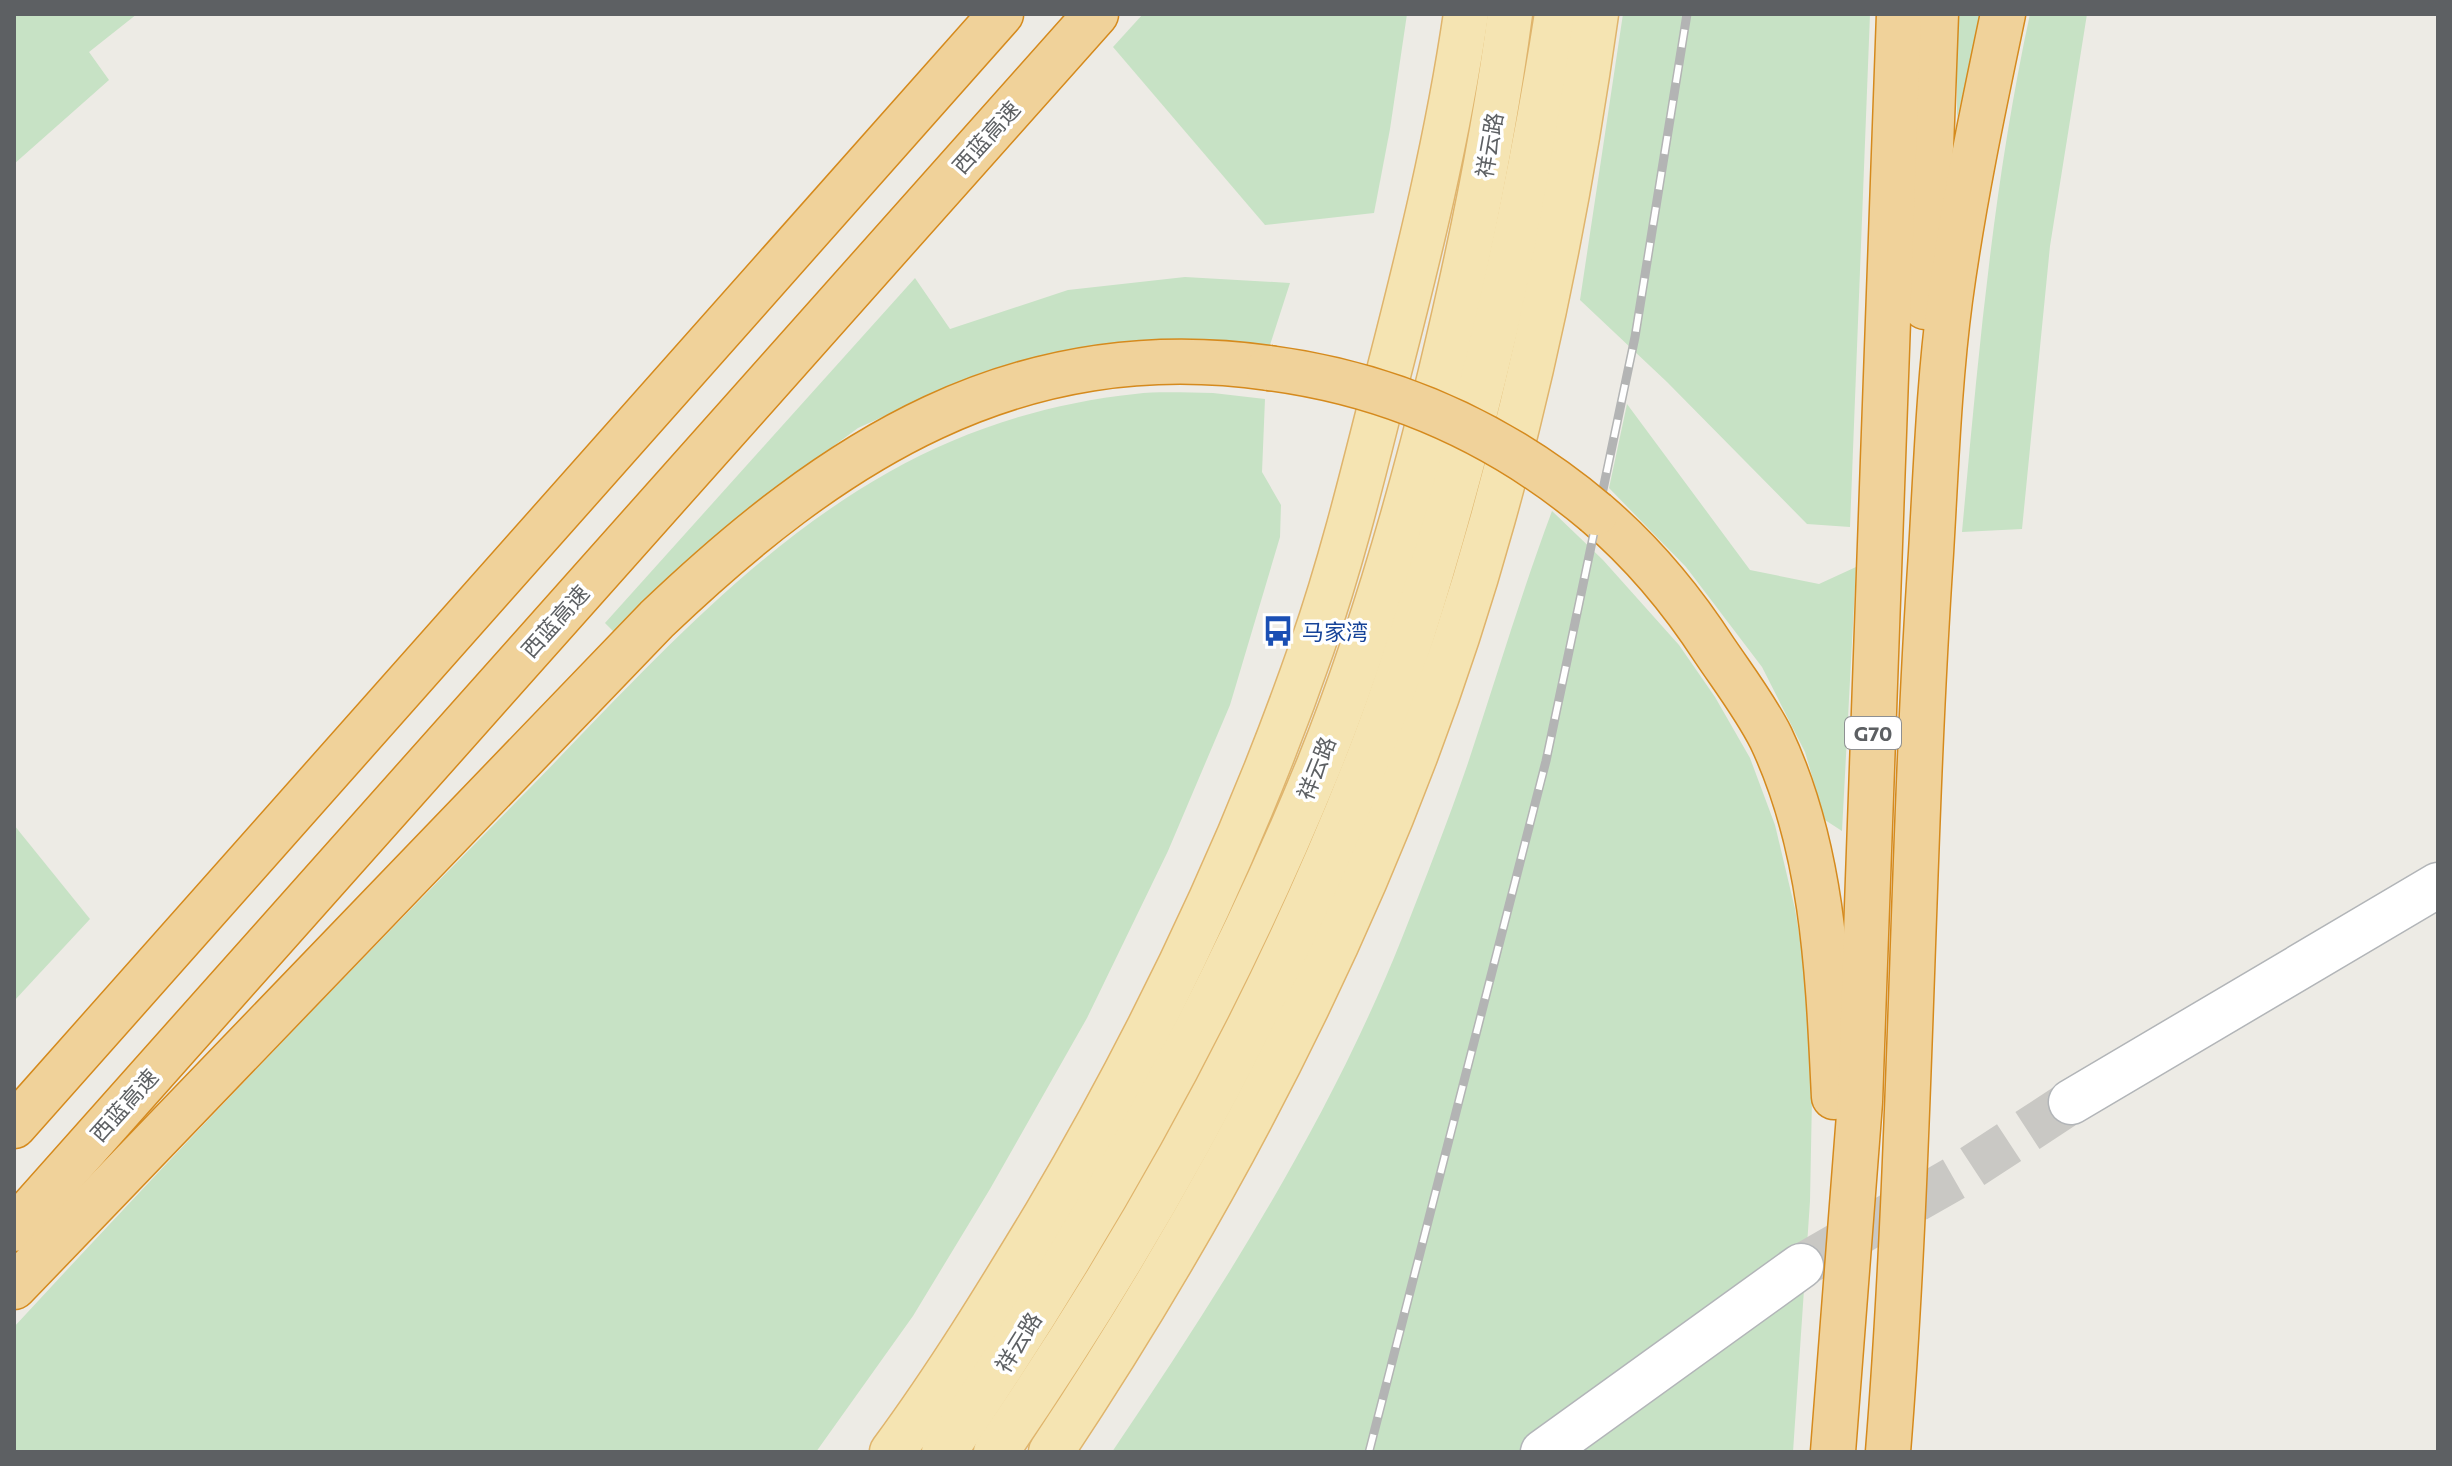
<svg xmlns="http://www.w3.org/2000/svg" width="2452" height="1466" font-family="Commissioner,'Noto Sans SC',sans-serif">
  <rect width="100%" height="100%" fill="#edebe5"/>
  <!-- green -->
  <g fill="#c7e2c5">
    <polygon points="14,14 137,14 89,52 109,80 14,164"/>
    <polygon points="1143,14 1407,14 1390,129 1374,213 1265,225 1113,47"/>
    <polygon points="1623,14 1870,14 1850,527 1807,524 1667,382 1580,300"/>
    <polygon points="1957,14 1982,14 1957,118"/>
    <path d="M2030,14h57l-37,232 -28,283 -60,3c16,-174 31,-347 68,-518z"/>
    <polygon points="1185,277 1290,283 1269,348 1102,350 980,373 858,428 740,515 614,632 605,623 915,278 950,329 1068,290"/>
    <path d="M1213,393l52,6 -3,73 19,33 -1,32 -50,168 -62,146 -81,167 -97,171 -77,127 -97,136h-802v-125c167,-181 338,-359 511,-534 113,-115 222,-241 364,-321 76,-43 160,-69 246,-78 26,-3 53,-1 78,-1z"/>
    <polygon points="1627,404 1750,570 1819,584 1856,567 1842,831 1825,820 1805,752 1762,667 1686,567 1609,488"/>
    <path d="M1552,511l51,49 76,85 36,52 35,61 25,67 20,84 13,80 4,108 -2,104 -17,251h-681c110,-163 217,-331 290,-514 23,-58 46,-117 66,-175 28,-84 53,-169 84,-252z"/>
    <polygon points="14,825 90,919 14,1001"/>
  </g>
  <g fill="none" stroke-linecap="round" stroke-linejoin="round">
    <!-- minor-tunnel -->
    <polyline stroke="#c9c8c4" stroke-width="44" stroke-dasharray="44 22" stroke-linecap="butt" points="1801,1266 1955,1178 2071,1102"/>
    <defs>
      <g id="minor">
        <polyline points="2071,1102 2438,885"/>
        <polyline points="1543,1452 1801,1266"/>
      </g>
      <g id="primary">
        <path d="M892,1452c56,-76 105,-156 154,-237 107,-181 197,-369 266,-568 31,-89 53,-181 76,-272 31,-120 60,-238 78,-361"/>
        <path d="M944,1452c147,-216 276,-445 375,-687 51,-126 89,-258 121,-389 29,-120 54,-240 70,-362"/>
        <path d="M996,1452c152,-221 283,-459 379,-710 34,-90 61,-183 86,-276 40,-150 72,-299 96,-452"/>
        <path d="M1051,1452c191,-287 350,-601 442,-934 46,-165 79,-334 103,-504"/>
      </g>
      <g id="motorway">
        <polyline points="1925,307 1936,14"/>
        <path d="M1596,513c46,39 86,87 119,138 19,28 41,57 56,87 53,112 57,237 63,359"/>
        <polyline points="14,1126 1001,14"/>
        <polyline points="14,1229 1096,14"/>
        <path d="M14,1287l643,-668c175,-167 358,-287 612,-251"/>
        <polyline points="1833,1452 1860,1102 1899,14"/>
        <path d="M1888,1452c24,-299 23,-600 43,-899 5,-84 8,-170 19,-253 13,-96 33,-191 53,-286"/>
      </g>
    </defs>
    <!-- minor casing -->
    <use href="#minor" stroke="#b2b5b8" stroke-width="47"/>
    <!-- primary casing -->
    <use href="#primary" stroke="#dfb46c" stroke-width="47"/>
    <!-- motorway casing -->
    <use href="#motorway" stroke="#d58a1d" stroke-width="47"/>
    <!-- minor -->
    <use href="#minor" stroke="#fff" stroke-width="44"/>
    <!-- primary -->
    <use href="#primary" stroke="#f5e4b2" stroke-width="44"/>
    <!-- motorway -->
    <use href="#motorway" stroke="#f0d29a" stroke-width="44"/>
    <defs>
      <polyline id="rail" points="1369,1452 1546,761 1635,337 1687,14"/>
    </defs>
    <!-- rail casing -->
    <use href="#rail" stroke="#b3b4b4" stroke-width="9"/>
    <!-- rail -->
    <use href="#rail" stroke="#fff" stroke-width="6" stroke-dasharray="18" stroke-linecap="butt"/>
    <defs>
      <path id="motorway-bridge" d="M1269,368c122,16 232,65 327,145"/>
    </defs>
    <!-- motorway-bridge casing -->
    <use href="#motorway-bridge" stroke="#d58a1d" stroke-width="47" stroke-linecap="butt"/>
    <!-- motorway-bridge -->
    <use href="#motorway-bridge" stroke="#f0d29a" stroke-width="44"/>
  </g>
  <!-- icons -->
  <defs>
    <symbol id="bus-bare" viewBox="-9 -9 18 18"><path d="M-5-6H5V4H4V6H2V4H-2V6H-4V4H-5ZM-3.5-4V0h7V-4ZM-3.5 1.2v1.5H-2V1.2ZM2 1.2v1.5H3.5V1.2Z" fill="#1a4fb4" stroke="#fff" stroke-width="2.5" paint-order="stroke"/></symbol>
  </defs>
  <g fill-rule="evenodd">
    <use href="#bus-bare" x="1256" y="609" width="44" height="44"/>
  </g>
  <g text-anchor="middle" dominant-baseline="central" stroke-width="7" stroke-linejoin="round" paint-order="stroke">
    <!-- shield labels -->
    <rect fill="#fff" stroke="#8e9092" stroke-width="2" x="1845" y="717" width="56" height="32" rx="6"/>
    <g font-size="20" font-weight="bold" fill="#5d6063">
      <text x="1873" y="733">G70</text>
    </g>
    <!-- street labels -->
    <g font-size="22" fill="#5d6063" stroke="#fff">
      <text transform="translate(986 137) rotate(-48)">西蓝高速</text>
      <text transform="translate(1489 145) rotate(-80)">祥云路</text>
      <text transform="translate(555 621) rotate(-48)">西蓝高速</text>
      <text transform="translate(1316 768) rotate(-68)">祥云路</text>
      <text transform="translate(124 1105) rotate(-48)">西蓝高速</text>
      <text transform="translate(1018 1342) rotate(-58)">祥云路</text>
    </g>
    <!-- transit labels -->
    <g font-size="22" fill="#164399" stroke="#fff" text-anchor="start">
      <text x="1302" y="631">马家湾</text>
    </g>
  </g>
  <!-- border -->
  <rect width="2452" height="1466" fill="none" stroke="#5d6063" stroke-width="32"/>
</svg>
